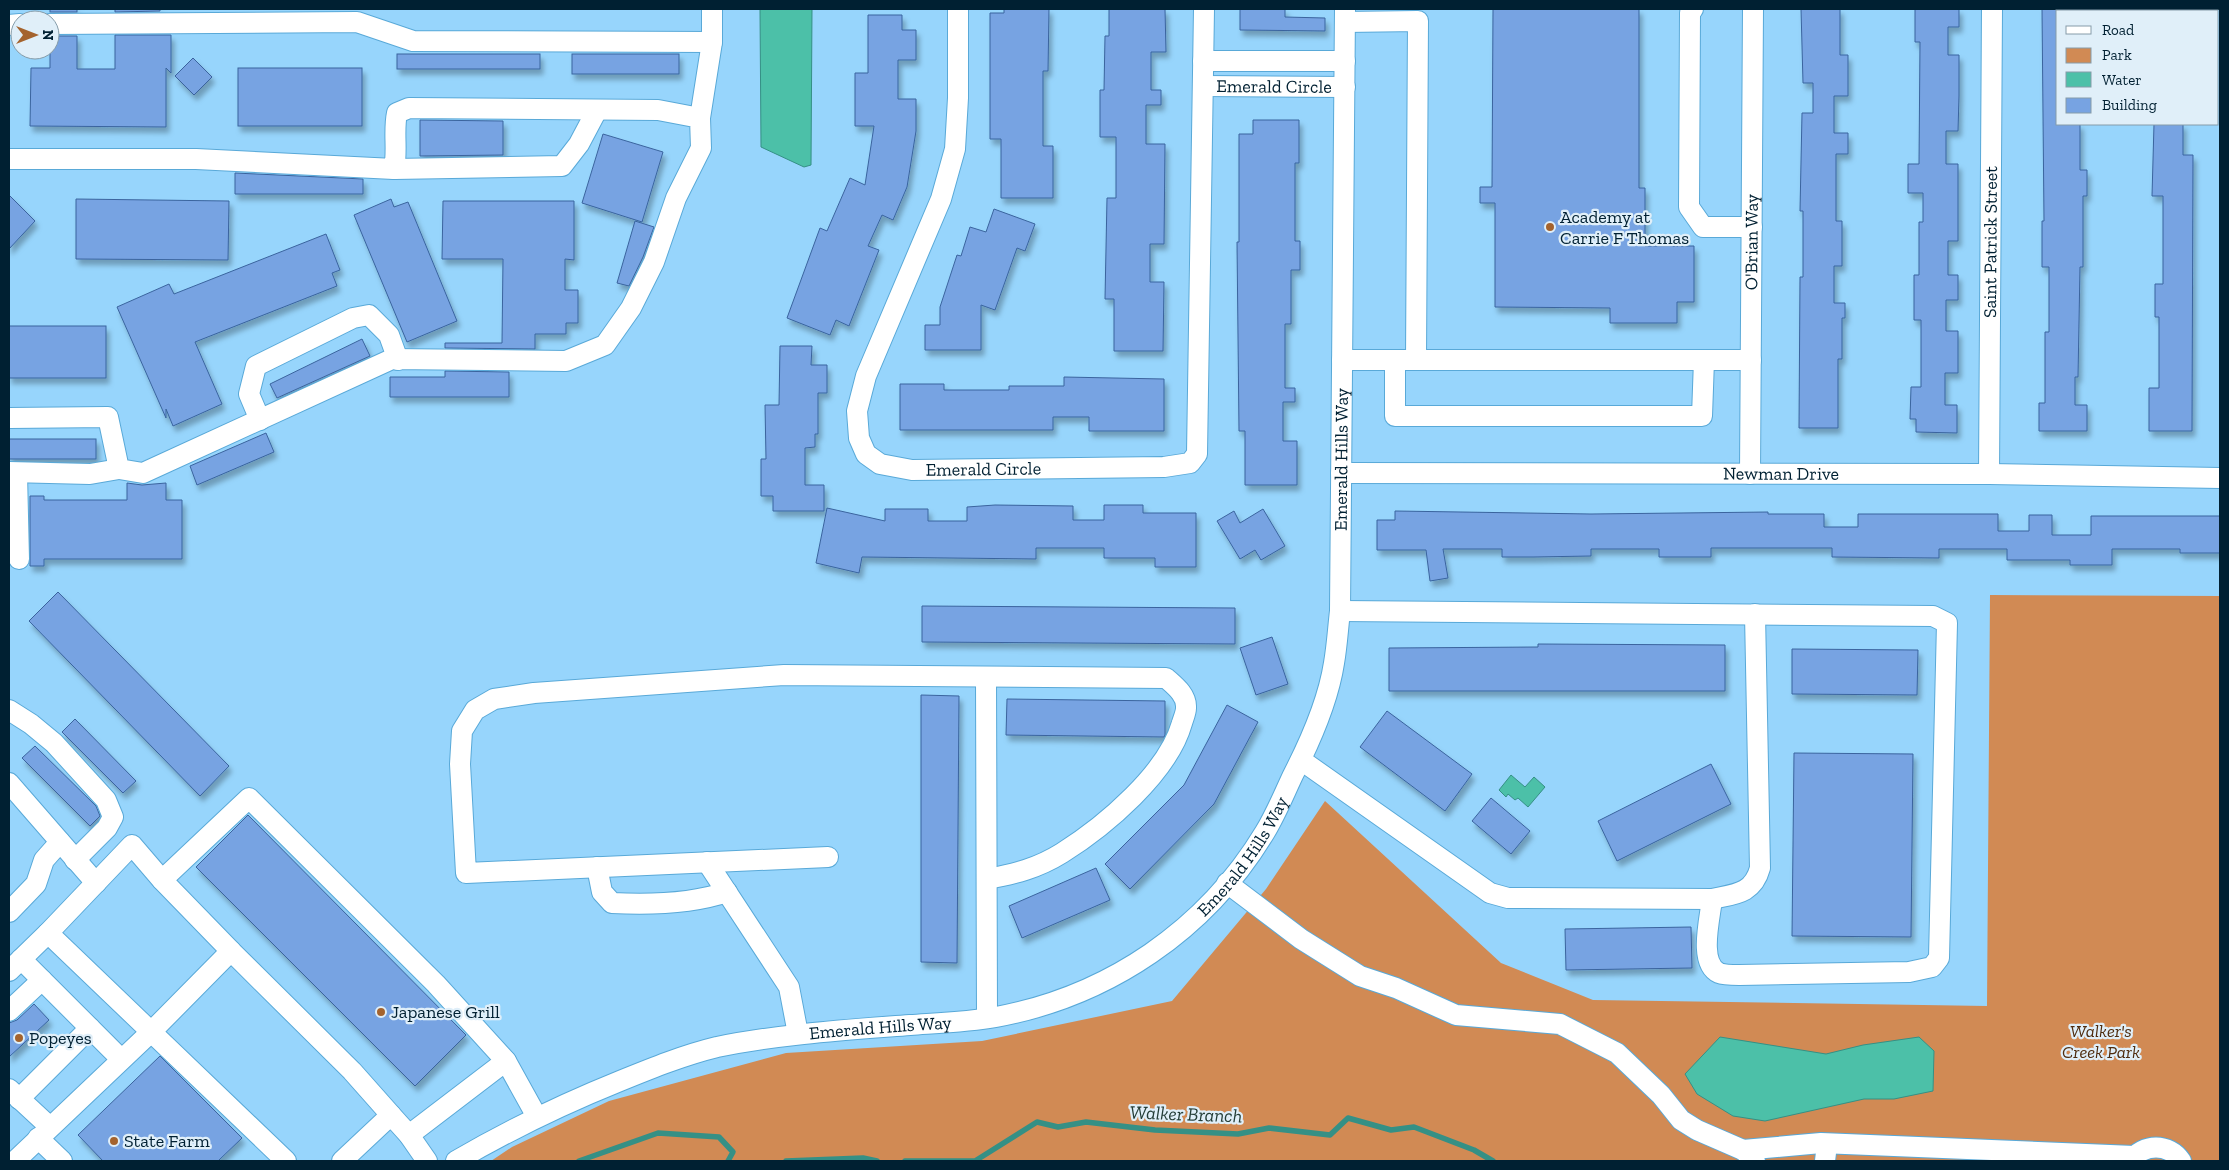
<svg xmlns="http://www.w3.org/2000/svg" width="2229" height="1170" font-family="'Zilla Slab',serif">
  <defs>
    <filter id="shadow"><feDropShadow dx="3" dy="5.5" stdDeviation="2.5" flood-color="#0004"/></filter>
  </defs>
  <rect width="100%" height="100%" fill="#97d5fc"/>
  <!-- green -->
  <polygon fill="#d18a54" points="1990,595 2220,596 2220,1161 491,1161 512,1147 609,1101 786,1053 982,1041 1172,1001 1266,889 1325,801 1501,963 1593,1000 1987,1006"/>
  <!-- water -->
  <g fill="#4cc0a8" stroke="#359085">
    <polygon points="760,9 812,9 811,165 804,167 761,147"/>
    <polygon points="1511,775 1525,787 1534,777 1545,787 1528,807 1518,798 1515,800 1508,794 1506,797 1499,790"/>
    <polygon points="1720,1037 1826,1054 1863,1045 1919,1037 1934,1051 1933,1091 1894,1099 1864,1099 1765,1121 1733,1116 1697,1094 1685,1074"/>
  </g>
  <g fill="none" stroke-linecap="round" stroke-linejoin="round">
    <!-- stream -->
    <g stroke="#359085" stroke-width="5.5">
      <polyline points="579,1161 658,1133 719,1137 733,1152 728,1161"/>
      <polyline points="786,1161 863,1158 877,1161"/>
      <polyline points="905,1161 975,1161 1037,1122 1058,1127 1086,1122 1155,1130 1238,1134 1269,1128 1330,1135 1348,1118 1391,1130 1414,1127 1474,1150 1493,1161"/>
    </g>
  </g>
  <!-- building -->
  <g fill="#77a3e2" stroke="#3a649e" filter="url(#shadow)">
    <rect x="50" y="9" width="27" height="3"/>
    <polygon points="115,9 160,9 160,11 115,12"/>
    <polygon points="1004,9 1049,9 1048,71 1043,71 1043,146 1053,146 1053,198 1001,198 1001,139 990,139 990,13 1004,13"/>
    <polygon points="1109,9 1165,9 1166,52 1151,52 1151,90 1161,90 1161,105 1146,105 1146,144 1165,144 1164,244 1150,244 1150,282 1164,282 1163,351 1114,351 1114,299 1105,299 1107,198 1116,198 1116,137 1100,137 1100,90 1104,90 1105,36 1109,36"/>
    <polygon points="1240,9 1285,9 1285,17 1325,18 1325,31 1240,30"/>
    <polygon points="1493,9 1639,9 1639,188 1645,188 1645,246 1694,246 1694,302 1677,302 1677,323 1610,323 1610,308 1495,307 1495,203 1480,203 1480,187 1492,187"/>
    <polygon points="1801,9 1840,9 1840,55 1848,55 1848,96 1834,96 1834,133 1848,133 1848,154 1836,154 1836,221 1842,221 1842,266 1834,266 1834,303 1845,303 1845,318 1842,318 1842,359 1838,359 1838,428 1799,428 1800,277 1803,277 1803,211 1800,211 1802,113 1813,113 1813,83 1803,83"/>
    <polygon points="1915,9 1959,9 1959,27 1948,27 1948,55 1959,55 1959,96 1958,131 1946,131 1946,164 1958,164 1958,241 1948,241 1948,275 1958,275 1958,300 1946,300 1946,331 1958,331 1958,373 1945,373 1945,405 1957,405 1957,433 1916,432 1916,419 1910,419 1911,387 1921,387 1921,320 1914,320 1914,275 1919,275 1919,222 1923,222 1923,193 1908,193 1908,164 1919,164 1920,42 1915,42"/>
    <polygon points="2042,9 2058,9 2058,124 2080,124 2080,170 2087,170 2087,196 2083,196 2083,267 2080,267 2078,377 2075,377 2075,405 2087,405 2087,431 2039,431 2039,403 2045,403 2045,332 2049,332 2049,267 2042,267 2042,221 2044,221"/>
    <polygon points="868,15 902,15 902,30 916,30 916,60 898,60 898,99 916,99 916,131 907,187 893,220 882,215 868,246 879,250 849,326 836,320 830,335 787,318 820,228 827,231 850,178 865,185 874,126 855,126 855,73 868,73"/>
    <polygon points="115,35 171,35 171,73 166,68 166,127 30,126 31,68 50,68 50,36 77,36 77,69 115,69"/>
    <rect x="397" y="54" width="143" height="15"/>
    <rect x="572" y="54" width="107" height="20"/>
    <polygon points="193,58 212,77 194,95 175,76"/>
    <rect x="238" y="68" width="124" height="58"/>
    <polygon points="420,120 503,121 503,155 420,156"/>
    <polygon points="1253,120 1299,120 1299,163 1295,163 1295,241 1300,241 1300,270 1291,270 1291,324 1285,324 1285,388 1295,388 1295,402 1283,402 1283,441 1297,441 1297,485 1245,485 1245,431 1239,431 1237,242 1239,242 1239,134 1253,134"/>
    <polygon points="2154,124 2183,124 2183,155 2193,155 2192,431 2149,431 2149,388 2159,388 2159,317 2155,317 2155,284 2163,284 2163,196 2152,196"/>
    <polygon points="603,134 663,152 642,222 582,203"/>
    <polygon points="235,173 363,179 363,194 235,194"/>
    <polygon points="9,195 35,221 9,249"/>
    <polygon points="76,199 229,201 228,260 76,259"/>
    <polygon points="391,199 394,207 408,202 457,321 407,342 354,215"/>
    <polygon points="443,201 574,201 574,260 565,259 565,290 578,290 578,323 566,323 566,334 535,334 535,349 445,348 445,343 502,343 503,259 442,259"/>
    <polygon points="994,209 1035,224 1025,251 1017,248 995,310 981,305 981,350 925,350 925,325 940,325 940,307 957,255 961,256 970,227 986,232"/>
    <polygon points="635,221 654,227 643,257 629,286 617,283"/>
    <polygon points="326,234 340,270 332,273 337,286 195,342 222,404 173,426 166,409 166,418 117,307 169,284 174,294"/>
    <rect x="9" y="326" width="97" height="52"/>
    <polygon points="362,339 370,356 277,398 270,384"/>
    <polygon points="780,346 812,346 811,365 827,365 827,393 818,393 818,434 815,434 815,447 805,448 805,485 824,485 824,511 773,511 773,496 761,496 761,459 766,459 765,405 779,405"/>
    <polygon points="445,371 509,372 509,397 390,397 390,377 445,377"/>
    <polygon points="1064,377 1164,379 1164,431 1089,431 1089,417 1053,417 1053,430 900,430 900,384 944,384 944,390 1009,390 1009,386 1064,386"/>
    <polygon points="266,433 274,452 197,485 190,466"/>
    <rect x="9" y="439" width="87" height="20"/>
    <polygon points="127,483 142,485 166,483 166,500 182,500 182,559 44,559 44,566 30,566 30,496 44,496 44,500 127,500"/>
    <polygon points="995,505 1073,506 1073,520 1104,520 1104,505 1143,505 1143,513 1196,513 1196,567 1155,567 1155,558 1104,558 1104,548 1036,548 1036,559 862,557 859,573 816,563 827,508 885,521 885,509 928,509 928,521 967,521 967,507"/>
    <polygon points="1263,509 1285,546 1261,560 1255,550 1240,559 1217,521 1234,511 1240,523"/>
    <polygon points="1395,511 1591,514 1768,512 1768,514 1824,514 1824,527 1858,527 1858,514 1998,514 1998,531 2029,531 2029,515 2052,515 2052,535 2091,535 2091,516 2220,516 2220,553 2180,553 2180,549 2112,549 2112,565 2070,565 2070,560 2007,560 2007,549 1939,549 1939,558 1832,557 1832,548 1711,548 1711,557 1659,557 1659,549 1591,549 1591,556 1534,557 1502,557 1502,549 1443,549 1448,578 1430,581 1426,550 1377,550 1377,520 1395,520"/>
    <polygon points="58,592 229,766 200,796 29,621"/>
    <polygon points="922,606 1235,608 1235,644 922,642"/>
    <polygon points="1272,637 1288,684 1256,695 1240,648"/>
    <polygon points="1538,644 1725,645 1725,691 1389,691 1389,648 1538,647"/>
    <polygon points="1792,649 1918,650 1917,695 1792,694"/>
    <polygon points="921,695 959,696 957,963 921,962"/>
    <polygon points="1007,699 1165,701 1165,735 1164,737 1006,735"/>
    <polygon points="1227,705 1258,722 1214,804 1130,889 1105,864 1184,785"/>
    <polygon points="1387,711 1472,774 1445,811 1360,747"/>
    <polygon points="75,719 136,781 123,793 62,732"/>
    <polygon points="35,746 96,806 100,816 90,826 22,758"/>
    <polygon points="1794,753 1913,754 1911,937 1792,936"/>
    <polygon points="1711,764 1731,804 1617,861 1598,821"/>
    <polygon points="1491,798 1530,831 1511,854 1472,821"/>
    <polygon points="248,815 466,1035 415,1086 196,867"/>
    <polygon points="1096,868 1110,900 1022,938 1009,906"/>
    <polygon points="1691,927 1692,968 1566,970 1565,929"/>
    <polygon points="34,1004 49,1020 9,1057 9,1023 17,1020"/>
    <polygon points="160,1056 242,1138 218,1161 103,1161 78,1135"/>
  </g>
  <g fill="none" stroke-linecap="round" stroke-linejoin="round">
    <defs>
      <g id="minor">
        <path id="s1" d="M958,9v89l-3,51 -14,50 -75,177 -9,35 2,27 7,16 14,10 32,6 252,-3 26,-4 7,-9 7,-445"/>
        <polyline points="1693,9 1690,13 1689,207 1703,227 1752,227"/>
        <polyline points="1345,22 1418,21 1416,360"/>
        <polyline points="50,24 357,22 413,41 712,42 712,9"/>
        <polyline points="9,25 20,24"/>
        <polyline points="1203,61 1345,61"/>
        <path id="s2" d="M1203,86l142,1"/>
        <polyline points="700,118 712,42"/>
        <path d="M9,159h187l198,10c4,-19 -1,-37 3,-56l12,-5 249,2 42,8 1,30 -25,50 -22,64 -23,46 -26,37 -39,16 -174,-2 -249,114 -24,-4 -11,-52 -99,1"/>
        <polyline points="394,169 562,166 579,144 597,110"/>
        <polyline points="1342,360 1751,360"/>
        <polyline points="1395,360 1395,416 1702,416 1704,360"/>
        <polyline points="260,420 249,394 256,366 353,318 369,315 389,335 398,360"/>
        <polyline points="9,472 90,474 119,469"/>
        <polyline points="17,473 19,559"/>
        <path id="s3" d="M1341,473l648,1 231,4"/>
        <path id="s4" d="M1750,474l3,-465"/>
        <path id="s5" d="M1989,474l3,-465"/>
        <path d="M1340,611l593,5 14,7 -8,335 -7,9 -23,5 -170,3c-6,0 -15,0 -20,-2 -21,-10 -9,-54 -7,-74"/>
        <polyline points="986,678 987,1018"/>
        <polyline points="9,710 31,724 54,743 106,800 113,817 107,828 75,860"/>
        <path d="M1301,760l189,133 18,5 204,1c23,-5 41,-5 48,-31l-5,-254"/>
        <polyline points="9,783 96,883"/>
        <path d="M828,857l-362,16 -6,-109 2,-33 13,-21 19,-11 40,-6 250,-18 382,3c9,8 21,17 20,30 0,5 -3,11 -4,15 -14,50 -77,103 -120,130 -24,15 -47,21 -75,26"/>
        <polyline points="707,862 789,987 798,1034"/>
        <path d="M597,867l5,25 10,11c38,2 79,1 115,-11"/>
        <polyline points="162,880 249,798 436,984 506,1061"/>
        <polyline points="1227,883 1301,939 1360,976 1396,988 1456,1015 1560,1024 1617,1053 1661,1095 1681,1120 1697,1130 1743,1150 1755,1161"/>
        <polyline points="9,912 36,884 44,860 60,842"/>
        <polyline points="48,933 286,1161"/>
        <polyline points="231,951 352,1071 391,1115"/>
        <polyline points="21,959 121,1059"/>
        <polyline points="9,971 48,933 132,845 162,880 231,951 151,1032 15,1161"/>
        <polyline points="9,1011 42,980"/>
        <polyline points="9,1089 50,1127"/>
        <polyline points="19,1099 90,1028"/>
        <polyline points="409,1135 506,1061 537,1117"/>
        <polyline points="38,1138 62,1161"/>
        <polyline points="1743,1150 1821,1143 2134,1156"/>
        <polyline points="342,1161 391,1115 409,1135 427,1161"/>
        <path id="s6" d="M456,1161c53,-31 107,-57 164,-80 32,-13 64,-26 97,-34 64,-13 129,-17 193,-22 29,-2 58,-3 86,-8 113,-21 210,-87 269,-185 11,-18 19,-38 28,-57 18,-35 35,-73 41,-112 3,-17 4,-35 6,-52l5,-602"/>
        <polyline points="1825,1161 1827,1144"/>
        <path d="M2131,1161c12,-18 38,-18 50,0"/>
      </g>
    </defs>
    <!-- minor casing -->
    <use href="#minor" stroke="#59a9d8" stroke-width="22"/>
    <!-- minor -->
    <use href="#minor" stroke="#fff" stroke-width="20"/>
  </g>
  <!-- markers -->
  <g fill="#a4632e" stroke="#e0eff9" stroke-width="2">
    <circle cx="1550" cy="227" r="5"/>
    <circle cx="381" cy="1012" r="5"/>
    <circle cx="19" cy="1038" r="5"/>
    <circle cx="114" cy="1141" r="5"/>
  </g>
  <g text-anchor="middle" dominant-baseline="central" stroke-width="4.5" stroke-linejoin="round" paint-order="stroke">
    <!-- street labels -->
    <g font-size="18" fill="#002032" stroke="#e0eff9">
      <text stroke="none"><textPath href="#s2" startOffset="71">Emerald Circle</textPath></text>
      <text stroke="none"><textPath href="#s4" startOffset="232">O'Brian Way</textPath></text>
      <text stroke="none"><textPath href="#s5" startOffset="232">Saint Patrick Street</textPath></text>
      <text stroke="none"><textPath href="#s6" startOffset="1290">Emerald Hills Way</textPath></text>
      <text stroke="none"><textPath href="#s1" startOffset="586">Emerald Circle</textPath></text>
      <text stroke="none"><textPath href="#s3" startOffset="440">Newman Drive</textPath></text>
      <text stroke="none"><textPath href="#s6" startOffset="870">Emerald Hills Way</textPath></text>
      <text stroke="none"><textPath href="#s6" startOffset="450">Emerald Hills Way</textPath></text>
    </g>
    <!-- poi labels -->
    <g font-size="18" fill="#002032" stroke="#e0eff9" text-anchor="start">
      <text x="1560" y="217">Academy at<tspan x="1560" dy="21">Carrie F Thomas</tspan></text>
      <text x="391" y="1012">Japanese Grill</text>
      <text x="29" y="1038">Popeyes</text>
      <text x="124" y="1141">State Farm</text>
    </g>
    <!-- park labels -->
    <g font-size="18" font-style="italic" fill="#4f2c0e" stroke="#e0eff9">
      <text x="2101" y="1031">Walker's<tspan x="2101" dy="21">Creek Park</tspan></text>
    </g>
    <!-- water labels -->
    <g font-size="19" font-style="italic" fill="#243d37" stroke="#e0eff9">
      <text transform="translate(1186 1114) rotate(2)">Walker Branch</text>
    </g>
  </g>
  <!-- border -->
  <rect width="2229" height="1170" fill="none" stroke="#002032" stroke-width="20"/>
  <!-- legend -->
  <rect x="2056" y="10" width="162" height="115" fill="#e0eff9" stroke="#869ca9"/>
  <rect x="2066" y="26" width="25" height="8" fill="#ffffff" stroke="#869ca9"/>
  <text x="2102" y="35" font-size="15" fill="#002032">Road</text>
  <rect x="2066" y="48" width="25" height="15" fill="#d18a54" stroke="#869ca9"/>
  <text x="2102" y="60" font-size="15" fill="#002032">Park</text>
  <rect x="2066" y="72" width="25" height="15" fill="#4cc0a8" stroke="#869ca9"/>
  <text x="2102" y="85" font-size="15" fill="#002032">Water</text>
  <rect x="2066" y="98" width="25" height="15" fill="#77a3e2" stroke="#869ca9"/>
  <text x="2102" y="110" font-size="15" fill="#002032">Building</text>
  <!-- north arrow -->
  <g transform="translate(35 35) rotate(90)"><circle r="24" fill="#e0eff9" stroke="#869ca9"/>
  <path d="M0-4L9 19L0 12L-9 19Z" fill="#a4632e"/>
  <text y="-8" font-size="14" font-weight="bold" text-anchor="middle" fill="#002032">N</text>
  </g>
</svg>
